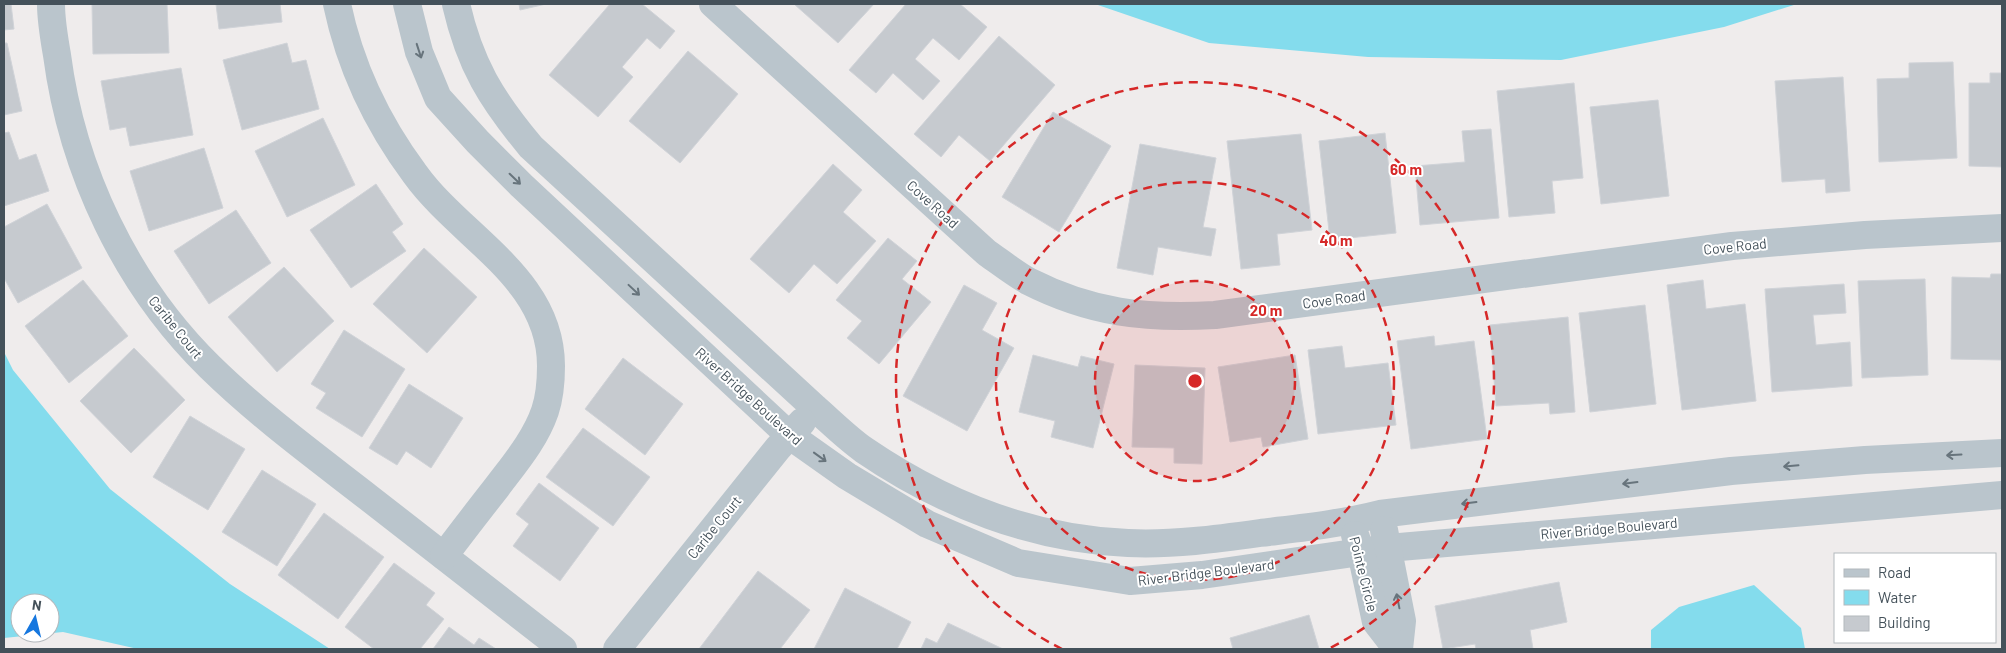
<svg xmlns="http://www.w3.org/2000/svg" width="2006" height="653" font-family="Barlow,sans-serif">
  <rect width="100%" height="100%" fill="#efecec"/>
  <!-- water -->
  <g fill="#84dced" fill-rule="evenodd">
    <polygon points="1095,4 1797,4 1724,27 1561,60 1368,57 1209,43"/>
    <path d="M4,352l9,18 97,119 120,95 100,65h-192l-75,-17 -59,6zM20,603h30v30h-30z"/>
    <polygon points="1754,585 1801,628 1805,649 1651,649 1651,630 1679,607"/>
  </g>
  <!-- building -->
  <g fill="#c6cacf" stroke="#d0d3d8">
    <polygon points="4,4 11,4 14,29 4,30"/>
    <polygon points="92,4 167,4 169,53 93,54"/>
    <polygon points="216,4 282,4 280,4 282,22 219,29"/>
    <polygon points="519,4 546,4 520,10"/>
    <polygon points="610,4 642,4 675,31 660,49 647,38 622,67 633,77 598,117 549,75"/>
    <polygon points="794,4 874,4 838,43"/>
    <polygon points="906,4 960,4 987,27 959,60 933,38 915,59 940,81 923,100 893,73 876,93 849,70"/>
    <polygon points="999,36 1055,85 990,161 959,135 941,157 914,134"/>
    <polygon points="4,43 7,43 22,111 4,115"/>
    <polygon points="287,43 292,63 306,60 319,109 242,130 223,60"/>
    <polygon points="688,51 738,94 680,163 629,121"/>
    <polygon points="1953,62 1957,158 1879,162 1877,79 1909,78 1909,63"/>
    <polygon points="181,68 193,135 130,146 126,127 110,130 101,81"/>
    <polygon points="1990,73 2002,73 2002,167 1969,166 1969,83 1990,83"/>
    <polygon points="1843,77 1850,191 1826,193 1825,179 1782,182 1775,81"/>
    <polygon points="1574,83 1583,178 1552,181 1555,213 1509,217 1497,91"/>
    <polygon points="1658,100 1669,196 1601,204 1590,107"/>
    <polygon points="1053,112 1111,146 1059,232 1002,197"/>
    <polygon points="323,118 355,185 287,217 255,151"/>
    <polygon points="1491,129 1499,218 1420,225 1415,166 1465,162 1462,131"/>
    <polygon points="9,132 19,160 36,154 49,191 4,206 4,133"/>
    <polygon points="1385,133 1396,233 1330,240 1319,141"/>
    <polygon points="1301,134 1312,230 1277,234 1280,265 1241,269 1227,141"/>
    <polygon points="1140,144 1216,158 1203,227 1216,229 1211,256 1158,247 1153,275 1117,268"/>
    <polygon points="204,148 223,208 149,231 130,171"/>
    <polygon points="833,164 862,190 843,212 876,241 837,284 814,264 789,293 750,259"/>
    <polygon points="376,184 403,224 392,232 406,251 351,288 310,230"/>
    <polygon points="47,204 82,268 18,303 4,278 4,227"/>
    <polygon points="236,210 271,263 209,304 174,251"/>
    <polygon points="888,238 917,261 902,279 931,302 879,364 847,338 862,321 836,300"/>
    <polygon points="424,248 477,297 427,353 373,304"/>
    <polygon points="284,267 334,321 277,372 228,317"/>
    <polygon points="1991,274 2002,274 2002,360 1951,359 1952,277 1990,278"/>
    <polygon points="1925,279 1928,375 1862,378 1858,281"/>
    <polygon points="83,280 128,336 69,383 25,326"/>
    <polygon points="1703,280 1706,309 1745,304 1756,401 1682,410 1667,285"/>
    <polygon points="1844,284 1846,313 1813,315 1816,345 1850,342 1852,386 1772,392 1765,289"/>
    <polygon points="964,285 997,303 982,330 1014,348 967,431 903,396"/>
    <polygon points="1645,305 1656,404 1590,412 1579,313"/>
    <polygon points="1568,317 1575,412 1550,414 1549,403 1496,406 1490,325"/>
    <polygon points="344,330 405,369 362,437 316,408 326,393 311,384"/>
    <polygon points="1434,336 1435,346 1474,341 1487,439 1411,449 1397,341"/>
    <polygon points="1342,346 1345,368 1388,363 1396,425 1318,434 1308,350"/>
    <polygon points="134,348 185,400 131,453 80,401"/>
    <polygon points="1033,355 1078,367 1081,356 1114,364 1093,448 1051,437 1055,421 1019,412"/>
    <polygon points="1295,355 1308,439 1263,447 1261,437 1230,442 1218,367"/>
    <polygon points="623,358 683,404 645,455 585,409"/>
    <polygon points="1135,365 1205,368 1202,464 1174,463 1174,448 1132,447"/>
    <polygon points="409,384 463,418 431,468 406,451 397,465 369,448"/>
    <polygon points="190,416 245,449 208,510 153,477"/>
    <polygon points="583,428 650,477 613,526 546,477"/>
    <polygon points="262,470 316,504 277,566 222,532"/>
    <polygon points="539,483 599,528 560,581 513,546 529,524 516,514"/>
    <polygon points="324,513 384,557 338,619 278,575"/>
    <polygon points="394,563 435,593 426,605 444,619 420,649 374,649 345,627"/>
    <polygon points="758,571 810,610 780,649 699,649"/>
    <polygon points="1559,582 1567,622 1530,630 1533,649 1476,649 1475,644 1443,649 1435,606"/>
    <polygon points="845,588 911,622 897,649 814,649"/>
    <polygon points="1309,615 1319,649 1233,649 1230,638"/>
    <polygon points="948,623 1003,649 921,649 926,638 937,643"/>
    <polygon points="449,627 474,645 479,638 496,649 433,649"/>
  </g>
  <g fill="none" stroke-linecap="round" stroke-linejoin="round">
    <!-- minor -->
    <g stroke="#bac5cc" stroke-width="28">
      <path d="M51,4c0,17 3,34 6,51 15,115 69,230 153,312 49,48 105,89 159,131 65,50 129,101 194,151"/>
      <path d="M337,4c13,62 40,119 78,170 46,64 136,104 136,192 0,15 -1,30 -6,45 -10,29 -30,52 -48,76 -18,23 -36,46 -53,69"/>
      <polyline points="407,4 419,52 438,98 478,142 521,185 789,435 847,476 927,524 1018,563 1130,581 1202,575 1388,548 2002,495"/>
      <path d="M456,4c14,61 35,95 75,143l284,261c16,14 32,30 49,42 79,54 169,89 264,93 45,2 89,-4 132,-10 40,-5 81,-9 120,-19l351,-43 134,-11 137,-7"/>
      <path d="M713,4l274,249c13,9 27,20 41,28 63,32 117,38 187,34l517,-69 133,-11 137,-7"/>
      <polyline points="1384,530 1402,621 1399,649"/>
      <polyline points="1355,535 1361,552 1376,622 1397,649"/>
      <polyline points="617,649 778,448 802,422"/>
    </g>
  </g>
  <!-- one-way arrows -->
  <defs><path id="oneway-shaft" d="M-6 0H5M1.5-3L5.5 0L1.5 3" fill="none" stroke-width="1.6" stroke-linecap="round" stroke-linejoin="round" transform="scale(1.25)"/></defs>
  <g stroke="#67747c">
    <use href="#oneway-shaft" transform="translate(419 51) rotate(72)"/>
    <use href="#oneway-shaft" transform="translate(515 179) rotate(44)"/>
    <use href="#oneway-shaft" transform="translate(634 290) rotate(43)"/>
    <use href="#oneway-shaft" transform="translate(1954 455) rotate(177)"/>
    <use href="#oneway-shaft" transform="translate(820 457) rotate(36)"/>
    <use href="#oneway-shaft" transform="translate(1791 466) rotate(175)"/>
    <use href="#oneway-shaft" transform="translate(1630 483) rotate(173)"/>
    <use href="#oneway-shaft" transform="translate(1469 503) rotate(173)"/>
    <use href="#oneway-shaft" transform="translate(1398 601) rotate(-101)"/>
  </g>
  <!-- distance rings -->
  <circle cx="1195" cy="381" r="100" fill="#d62828" fill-opacity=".12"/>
  <g fill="none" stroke="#d62828" stroke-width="2.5" stroke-dasharray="9 6">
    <circle cx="1195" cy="381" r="100"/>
    <circle cx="1195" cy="381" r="199"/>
    <path d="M1062 649A299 299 0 1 1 1328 649"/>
  </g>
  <g text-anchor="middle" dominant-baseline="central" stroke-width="4" stroke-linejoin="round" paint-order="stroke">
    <!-- street labels -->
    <g font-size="14" fill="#44515a" stroke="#fff">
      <text transform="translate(933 204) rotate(42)">Cove Road</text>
      <text transform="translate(1735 246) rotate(-6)">Cove Road</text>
      <text transform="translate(1334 299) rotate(-8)">Cove Road</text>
      <text transform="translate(176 327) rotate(51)">Caribe Court</text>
      <text transform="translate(749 396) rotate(42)">River Bridge Boulevard</text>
      <text transform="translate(714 527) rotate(-51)">Caribe Court</text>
      <text transform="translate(1609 528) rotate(-5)">River Bridge Boulevard</text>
      <text transform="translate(1206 572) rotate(-7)">River Bridge Boulevard</text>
      <text transform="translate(1364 574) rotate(76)">Pointe Circle</text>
    </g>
  </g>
  <circle cx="1195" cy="381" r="8" fill="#d62828" stroke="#fff" stroke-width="2.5"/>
  <g font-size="15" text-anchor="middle" font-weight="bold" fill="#d62828" stroke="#fff" stroke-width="4" stroke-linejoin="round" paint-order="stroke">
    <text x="1406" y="175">60 m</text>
    <text x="1336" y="246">40 m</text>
    <text x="1266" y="316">20 m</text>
  </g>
  <!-- border -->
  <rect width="2006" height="653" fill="none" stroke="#44515a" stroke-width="10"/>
  <!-- legend -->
  <rect x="1834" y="553" width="162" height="90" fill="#ffffff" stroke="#b4b9bd"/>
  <rect x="1844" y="569" width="25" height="8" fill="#bac5cc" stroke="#b4b9bd"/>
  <text x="1878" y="578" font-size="15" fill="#44515a">Road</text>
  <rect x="1844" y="590" width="25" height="15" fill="#84dced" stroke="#b4b9bd"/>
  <text x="1878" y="603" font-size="15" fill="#44515a">Water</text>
  <rect x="1844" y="616" width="25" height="15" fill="#c6cacf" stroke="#b4b9bd"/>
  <text x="1878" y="628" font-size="15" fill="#44515a">Building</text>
  <!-- north arrow -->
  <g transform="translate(35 618) rotate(8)"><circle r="24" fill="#ffffff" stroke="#b4b9bd"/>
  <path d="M0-4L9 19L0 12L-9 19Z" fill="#1677df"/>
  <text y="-8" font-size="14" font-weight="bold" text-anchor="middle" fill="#44515a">N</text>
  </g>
</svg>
